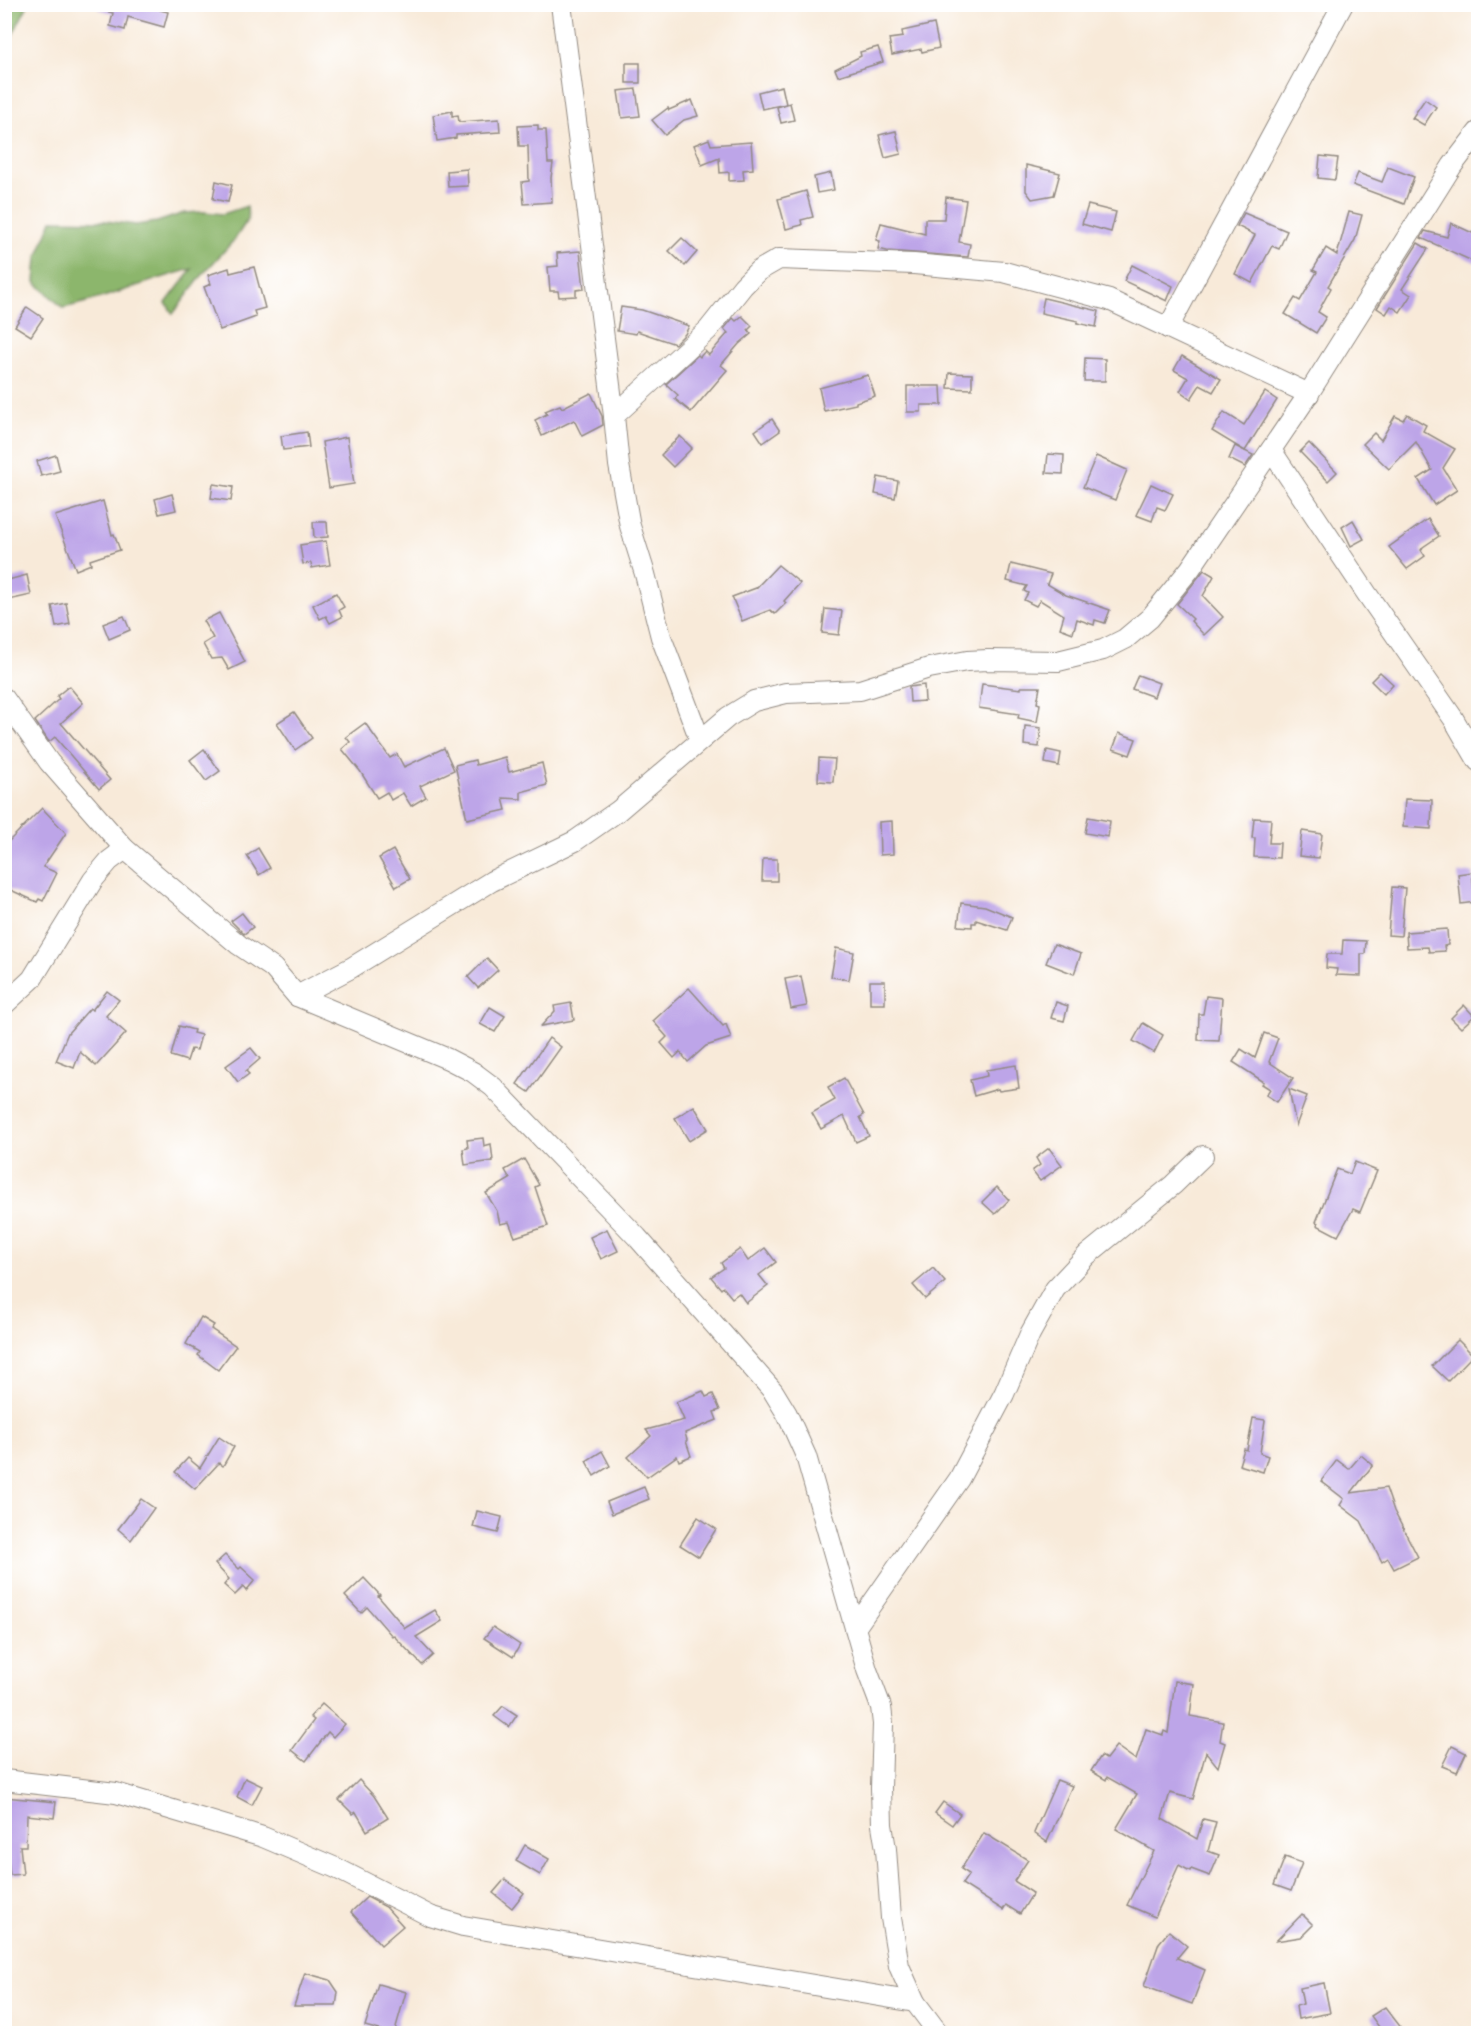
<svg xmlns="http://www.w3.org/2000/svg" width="1483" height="2038" font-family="'IM FELL DW Pica',serif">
  <rect width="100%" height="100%" fill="#fff"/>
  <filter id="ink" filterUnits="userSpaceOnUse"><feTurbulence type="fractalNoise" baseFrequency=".0167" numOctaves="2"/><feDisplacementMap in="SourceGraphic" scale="12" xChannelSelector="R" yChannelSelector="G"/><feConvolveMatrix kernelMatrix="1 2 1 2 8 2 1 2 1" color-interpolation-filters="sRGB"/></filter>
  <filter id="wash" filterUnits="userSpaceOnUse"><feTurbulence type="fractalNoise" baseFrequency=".008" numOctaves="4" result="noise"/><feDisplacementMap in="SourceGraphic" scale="24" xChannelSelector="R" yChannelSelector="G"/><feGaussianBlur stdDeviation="1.35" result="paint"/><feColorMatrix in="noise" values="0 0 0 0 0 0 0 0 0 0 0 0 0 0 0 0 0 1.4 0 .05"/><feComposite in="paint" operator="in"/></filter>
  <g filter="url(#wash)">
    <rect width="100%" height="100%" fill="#f8ead9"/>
    <!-- forest -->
    <g fill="#8cb66c" stroke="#5c704c" stroke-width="1.5">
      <polygon points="5,4 28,5 5,49 4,5"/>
      <path d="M247,206l1,13 -13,20 -31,34 -31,41 -7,-11 26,-34c-44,11 -85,30 -129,39l-28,-26 2,-24 15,-38 54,1 30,4 21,-3 27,-9 20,-1 19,2z"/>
    </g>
    <g id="blocks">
      <!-- building -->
      <g fill="#bda5e8">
        <polygon points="98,4 162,4 160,10 168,12 164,27 128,17 125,30 110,26 113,13 98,9"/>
        <polygon points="934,24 939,48 922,52 921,49 892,55 889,39 903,37 902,31"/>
        <polygon points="878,47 883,62 838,76 835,69 861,56 860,52"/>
        <rect x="626" y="63" width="14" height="20"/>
        <polygon points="782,86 786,104 762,109 758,92"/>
        <polygon points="636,89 640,116 622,118 618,91"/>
        <polygon points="1425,99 1436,107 1424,125 1412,118"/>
        <polygon points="692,100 698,116 684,120 665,135 652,120 668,108 669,110"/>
        <polygon points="790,103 794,120 781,123 777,107"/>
        <polygon points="452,111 452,116 458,115 459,122 499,119 500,132 456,135 456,138 437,141 433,115"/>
        <polygon points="538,125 538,130 546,130 548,163 553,163 551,178 552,202 524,204 522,182 529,181 528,146 519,146 518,126"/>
        <polygon points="896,131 901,154 885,158 879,135"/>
        <polygon points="709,139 711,145 751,142 753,169 743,170 744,180 729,181 729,172 720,173 719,158 702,165 694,145"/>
        <polygon points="1320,156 1338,158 1335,180 1318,178"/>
        <polygon points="1026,165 1060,173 1054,195 1032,199 1026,191"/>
        <polygon points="1388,167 1414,177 1404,204 1353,185 1358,173 1382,182"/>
        <polygon points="467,169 468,186 448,187 447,171"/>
        <polygon points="831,173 834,190 817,193 814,177"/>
        <polygon points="216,181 232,185 228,202 213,199"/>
        <polygon points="806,191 813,217 801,220 802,225 786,229 778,199"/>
        <polygon points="946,197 966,200 959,242 970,244 968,257 887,251 878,249 880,241 876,240 881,223 925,234 925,219 944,219"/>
        <polygon points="1088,205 1116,212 1111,232 1082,224"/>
        <polygon points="1349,212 1362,215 1355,240 1328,286 1331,288 1318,312 1326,317 1316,333 1285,314 1295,298 1300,301 1317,272 1313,270 1326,248 1337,255"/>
        <polygon points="1244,213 1287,231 1279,249 1272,246 1252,283 1235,274 1255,235 1237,226"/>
        <polygon points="1451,223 1479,236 1479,264 1421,238 1425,231 1447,237"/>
        <polygon points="682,238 697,252 685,266 669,251"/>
        <polygon points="1418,243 1428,249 1402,289 1411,295 1400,312 1391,306 1386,314 1377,308"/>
        <polygon points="580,251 584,289 576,290 576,296 559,297 558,291 550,291 548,267 558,266 557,253"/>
        <polygon points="1132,265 1173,286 1167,301 1124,281"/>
        <polygon points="254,267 265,308 254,311 256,317 220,330 204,287 211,284 208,275 229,268 230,273"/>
        <polygon points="1044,298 1099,311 1096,327 1077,323 1078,321 1041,313"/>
        <polygon points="27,307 43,318 31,336 15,326"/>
        <polygon points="621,307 642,310 689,326 685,334 675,344 637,331 636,334 617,331"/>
        <polygon points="742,316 752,326 748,330 751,334 739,344 721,365 727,370 691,412 675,399 678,395 666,384 698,355 700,357 705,351 709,355 728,333 724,329 733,318 736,321"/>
        <polygon points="1182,356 1221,379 1213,392 1200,385 1191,399 1180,391 1188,378 1174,370"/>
        <polygon points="1085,358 1105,359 1105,381 1084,381"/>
        <polygon points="949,373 972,374 972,389 948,388"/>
        <polygon points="868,375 875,396 856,402 856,404 824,411 819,388"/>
        <polygon points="907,386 941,386 942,405 921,405 921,412 907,412"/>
        <polygon points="1265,392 1277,400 1245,451 1212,431 1224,412 1244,425"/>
        <polygon points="591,393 602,416 603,425 582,436 574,420 542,436 535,420 547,414 545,411 560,405 562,408"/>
        <polygon points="1407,414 1426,425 1423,431 1455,449 1443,468 1457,490 1434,505 1418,479 1432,470 1416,442 1389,469 1363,444 1374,433 1381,440 1395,416 1403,420"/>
        <polygon points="772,419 780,431 763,443 755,431"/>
        <polygon points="307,432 309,447 283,450 281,436"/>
        <polygon points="680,436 692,448 673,467 661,455"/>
        <polygon points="347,437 354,484 329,488 322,442"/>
        <polygon points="1309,443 1337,472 1328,481 1300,452"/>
        <polygon points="1235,446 1253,455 1245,467 1229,459"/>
        <polygon points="1048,454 1064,455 1063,474 1046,473"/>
        <polygon points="56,455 60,471 41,476 37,461"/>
        <polygon points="1096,456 1127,470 1115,500 1083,487"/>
        <polygon points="878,477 898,481 895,498 875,494"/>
        <polygon points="213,484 233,487 231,501 211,498"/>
        <polygon points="1151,484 1173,494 1165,510 1157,507 1152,521 1136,515"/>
        <polygon points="172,494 176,510 159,514 155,499"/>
        <polygon points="103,501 112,535 114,534 120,550 90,560 91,564 76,570 55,516"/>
        <polygon points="1428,519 1439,536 1423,547 1421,550 1425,556 1407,569 1389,547"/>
        <polygon points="1353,520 1364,539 1351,546 1342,527"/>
        <polygon points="313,522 327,522 328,537 314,538"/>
        <polygon points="326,541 330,565 312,568 311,563 303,564 300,545"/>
        <polygon points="1011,564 1051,574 1047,584 1066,595 1110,610 1105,623 1095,620 1094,625 1077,619 1073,633 1060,628 1064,615 1040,600 1036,606 1024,600 1028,593 1024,591 1027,586 1007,581"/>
        <polygon points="778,565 800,583 784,601 786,603 775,614 770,610 742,621 732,597 756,588"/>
        <polygon points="1204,570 1214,576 1203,596 1223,617 1204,635 1191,621 1193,619 1177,604"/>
        <polygon points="27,575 31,595 4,601 4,581"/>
        <polygon points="336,593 344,607 339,610 342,617 330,623 326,616 320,619 313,605"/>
        <polygon points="66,603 70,624 56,627 52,606"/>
        <polygon points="825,609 842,611 839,635 822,633"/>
        <polygon points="219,613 245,662 229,670 222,658 211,659 203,644 213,638 203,621"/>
        <polygon points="124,616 130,630 109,639 103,624"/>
        <polygon points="1380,672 1393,684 1384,694 1371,681"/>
        <polygon points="1138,675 1159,683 1154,697 1132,689"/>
        <polygon points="982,684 1021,689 1021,687 1040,687 1037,703 1040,704 1037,722 1018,718 1019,714 979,708"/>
        <polygon points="924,685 925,701 910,702 909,687"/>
        <polygon points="69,686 83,703 61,723 110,780 99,789 55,737 49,742 35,721 59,699 57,696"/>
        <polygon points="294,712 312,738 295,750 277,723"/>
        <polygon points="365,723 390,758 397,754 404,767 444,748 454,770 420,786 426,797 411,806 403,793 391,800 387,792 377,798 360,771 342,749 350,742 346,737"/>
        <polygon points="1025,726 1041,728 1039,747 1024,745"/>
        <polygon points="1119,733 1136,739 1130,755 1113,749"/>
        <polygon points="204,749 220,771 206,781 190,760"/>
        <polygon points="1047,750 1061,753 1059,766 1045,763"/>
        <polygon points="505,757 509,772 542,763 547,785 521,792 521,799 503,798 506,810 467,819 455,765 475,760 476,765"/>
        <polygon points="819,758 835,759 833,782 818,781"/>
        <polygon points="1405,799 1432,800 1431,829 1403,827"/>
        <polygon points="42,808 66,833 43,867 57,873 43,901 39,899 37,902 4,887 4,846"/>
        <polygon points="1088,817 1110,821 1108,837 1085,833"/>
        <polygon points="1254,818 1271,819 1269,843 1280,843 1279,858 1254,857 1255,838 1252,838"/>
        <polygon points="892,821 893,854 880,855 879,822"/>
        <polygon points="1302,831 1322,834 1319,858 1299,856"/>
        <polygon points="258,848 270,868 259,875 247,856"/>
        <polygon points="393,850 410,879 396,887 379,858"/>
        <polygon points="763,859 777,859 777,881 762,881"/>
        <polygon points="1472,872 1475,902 1461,904 1458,874"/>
        <polygon points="1392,887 1405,888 1401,936 1388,935"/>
        <polygon points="961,903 985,906 1012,917 1007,930 976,920 976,923 972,923 972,927 958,926"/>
        <polygon points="242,913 253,927 244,934 231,921"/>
        <polygon points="1447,929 1448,945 1444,946 1445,951 1429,952 1428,947 1407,948 1406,932"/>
        <polygon points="1343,940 1366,941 1365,954 1361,954 1361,976 1336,975 1337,969 1326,968 1327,954 1342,954"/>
        <polygon points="1054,944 1081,954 1074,974 1046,963"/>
        <polygon points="836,948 854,952 849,980 831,977"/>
        <polygon points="487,958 498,970 478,988 468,977"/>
        <polygon points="801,976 807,1006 791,1009 785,979"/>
        <rect x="870" y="981" width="15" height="23"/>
        <polygon points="689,988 723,1026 726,1024 731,1038 706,1046 688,1062 680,1052 674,1058 661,1043 667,1037 653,1021"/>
        <polygon points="107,991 119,1000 106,1016 126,1033 96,1066 80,1052 74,1068 56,1061 68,1033 90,1008 92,1010"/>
        <polygon points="1206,996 1222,998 1219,1041 1198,1040 1199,1014 1203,1014"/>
        <polygon points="1056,1002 1068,1006 1064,1021 1051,1018"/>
        <polygon points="571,1003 574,1020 541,1026 555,1011 554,1006"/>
        <polygon points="1464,1005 1474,1016 1461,1028 1451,1018"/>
        <polygon points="490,1007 505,1016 495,1032 480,1024"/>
        <polygon points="1143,1023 1163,1035 1154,1053 1133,1041"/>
        <polygon points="179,1026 194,1030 193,1033 201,1035 197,1050 191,1049 187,1061 171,1056"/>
        <polygon points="1264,1033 1278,1038 1269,1062 1293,1078 1277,1102 1266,1095 1270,1089 1262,1084 1264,1082 1233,1062 1241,1049 1255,1058"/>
        <polygon points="549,1038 561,1047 529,1092 517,1084"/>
        <polygon points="251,1048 260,1059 246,1071 249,1074 238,1082 226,1066"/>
        <polygon points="1016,1065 1019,1088 999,1091 998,1089 974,1096 970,1080 987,1076 986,1070"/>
        <polygon points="844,1078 864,1115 860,1117 869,1136 856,1142 844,1116 821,1129 812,1113 835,1100 828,1087"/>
        <polygon points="1289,1089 1307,1096 1296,1126"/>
        <polygon points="694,1106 708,1129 689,1141 675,1118"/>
        <polygon points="483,1138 484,1146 491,1144 493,1161 465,1165 463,1149 468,1148 467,1140"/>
        <polygon points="1049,1148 1062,1165 1040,1181 1032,1171 1040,1165 1036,1158"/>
        <polygon points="524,1159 539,1185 535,1187 548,1226 515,1237 509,1222 500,1224 497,1211 486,1193 510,1179 505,1170"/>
        <polygon points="1355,1162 1377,1171 1360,1212 1353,1209 1338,1236 1317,1225 1318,1223 1316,1222 1337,1169 1350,1174"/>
        <polygon points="997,1187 1009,1200 995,1214 982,1202"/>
        <polygon points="607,1229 618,1251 601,1259 590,1237"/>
        <polygon points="765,1248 776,1262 759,1275 768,1286 746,1303 739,1293 732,1298 723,1287 721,1289 711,1277 724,1268 721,1263 740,1249 748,1261"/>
        <polygon points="933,1268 945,1282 925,1299 913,1285"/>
        <polygon points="201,1317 214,1325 211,1329 236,1346 218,1370 198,1355 200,1352 186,1344"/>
        <polygon points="1458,1340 1473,1355 1448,1381 1432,1366"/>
        <polygon points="703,1391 706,1397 713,1394 720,1410 714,1412 717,1420 685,1433 687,1440 686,1441 691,1456 679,1461 677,1456 647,1477 628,1457 651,1436 646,1430 684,1420 676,1402"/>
        <polygon points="1253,1418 1265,1420 1260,1453 1268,1456 1263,1472 1239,1465 1244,1449 1247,1450"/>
        <polygon points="219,1437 234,1447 223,1466 219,1463 195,1489 175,1472 188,1458 200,1468"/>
        <polygon points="602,1451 610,1466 594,1476 586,1461"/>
        <polygon points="1361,1455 1373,1465 1351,1493 1386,1488 1394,1511 1418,1557 1394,1569 1388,1558 1382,1562 1361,1521 1340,1505 1344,1499 1321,1481 1337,1460 1349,1469"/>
        <polygon points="644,1487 649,1499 612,1514 607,1502"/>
        <polygon points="141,1499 154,1508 131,1540 118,1529"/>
        <polygon points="477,1511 502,1517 498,1533 473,1527"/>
        <polygon points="698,1517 716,1529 699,1557 680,1545"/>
        <polygon points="225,1555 239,1569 241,1567 255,1580 246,1591 243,1587 235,1595 224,1585 229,1579 215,1564"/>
        <polygon points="364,1578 380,1595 378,1596 405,1628 435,1610 442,1621 416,1637 433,1655 422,1665 393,1635 392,1636 367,1607 361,1613 345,1596"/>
        <polygon points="493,1627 520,1645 513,1657 484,1638"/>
        <polygon points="1175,1681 1194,1684 1190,1716 1223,1722 1220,1741 1225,1743 1218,1767 1206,1752 1193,1799 1170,1793 1162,1819 1197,1839 1203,1819 1216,1822 1208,1851 1219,1855 1210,1876 1191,1869 1190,1871 1179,1865 1155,1917 1127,1905 1154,1851 1116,1829 1137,1794 1107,1777 1106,1780 1091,1771 1101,1756 1106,1759 1116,1746 1136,1760 1146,1729 1163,1735 1164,1731 1168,1733"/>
        <polygon points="322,1704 345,1724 333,1737 328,1732 306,1761 292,1750 314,1720 310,1717"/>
        <polygon points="503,1706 517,1715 509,1727 494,1716"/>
        <polygon points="1452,1746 1466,1753 1457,1772 1442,1766"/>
        <polygon points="245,1778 262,1786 252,1805 237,1797"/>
        <polygon points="359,1780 374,1796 388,1818 367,1831 356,1812 353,1814 339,1800"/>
        <polygon points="1057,1780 1072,1786 1047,1842 1034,1833"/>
        <polygon points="4,1797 56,1802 54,1818 27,1815 26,1846 20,1846 23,1874 10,1875 7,1852 4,1852"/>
        <polygon points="943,1802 960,1814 952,1825 935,1813"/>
        <polygon points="984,1833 1028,1860 1014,1881 1033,1893 1020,1914 1006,1905 1003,1910 962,1884 969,1874 961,1869"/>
        <polygon points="525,1845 549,1859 540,1875 516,1861"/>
        <polygon points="1285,1857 1302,1863 1291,1891 1274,1885"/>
        <polygon points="505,1879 524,1893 512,1908 493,1893"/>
        <polygon points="367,1897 386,1907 403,1926 381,1945 351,1912"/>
        <polygon points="1302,1914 1313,1925 1301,1937 1276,1941"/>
        <polygon points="1169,1931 1187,1946 1177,1958 1205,1970 1192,2004 1144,1986 1159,1943"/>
        <polygon points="305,1973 330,1980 338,1992 336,2006 294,2006"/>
        <polygon points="1324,1983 1330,2013 1298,2019 1296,2006 1303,2004 1300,1988"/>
        <polygon points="378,1984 406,1992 394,2034 365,2026"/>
        <polygon points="1385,2007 1406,2034 1384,2034 1371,2016"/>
      </g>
    </g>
  </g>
  <g filter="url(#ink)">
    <use href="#blocks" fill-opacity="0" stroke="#928a82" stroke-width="1.5"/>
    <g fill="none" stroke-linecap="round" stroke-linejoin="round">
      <defs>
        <g id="minor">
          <polyline points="561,4 614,416 619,465 630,526 645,574 661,637 700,740"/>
          <polyline points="1168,328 1343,4"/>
          <polyline points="614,416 708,330 743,286 758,271 779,259 914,264 1004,272 1109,300 1309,394"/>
          <polyline points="1271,450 1367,594 1453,718 1478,761"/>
          <polyline points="4,698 49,762 125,849 239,945 273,968 297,996 351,968 492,881 575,841 618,811 728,717 754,701 786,693 860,690 929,668 967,661 988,660 1058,661 1103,650 1125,639 1150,618 1190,569 1302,404 1452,166 1478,132"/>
          <polyline points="297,996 448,1059 473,1072 493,1087 637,1237 773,1391 787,1414 806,1456 867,1670 881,1707 883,1724 881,1788 882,1825 886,1849 891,1918 899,1966 915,2002 939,2034"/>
          <polyline points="4,1005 32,979 93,880 109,861 125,849"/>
          <polyline points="855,1628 959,1479 1004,1394 1030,1334 1055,1289 1087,1255 1173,1185 1203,1156"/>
          <polyline points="4,1780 116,1793 263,1837 336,1868 430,1916 463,1926 915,2002"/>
        </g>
      </defs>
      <!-- minor casing -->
      <use href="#minor" stroke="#928a82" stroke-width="22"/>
      <!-- minor -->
      <use href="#minor" stroke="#fff" stroke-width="20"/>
    </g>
  </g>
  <!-- margin -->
  <rect width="1483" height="2038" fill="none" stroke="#fff" stroke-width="24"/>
</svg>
